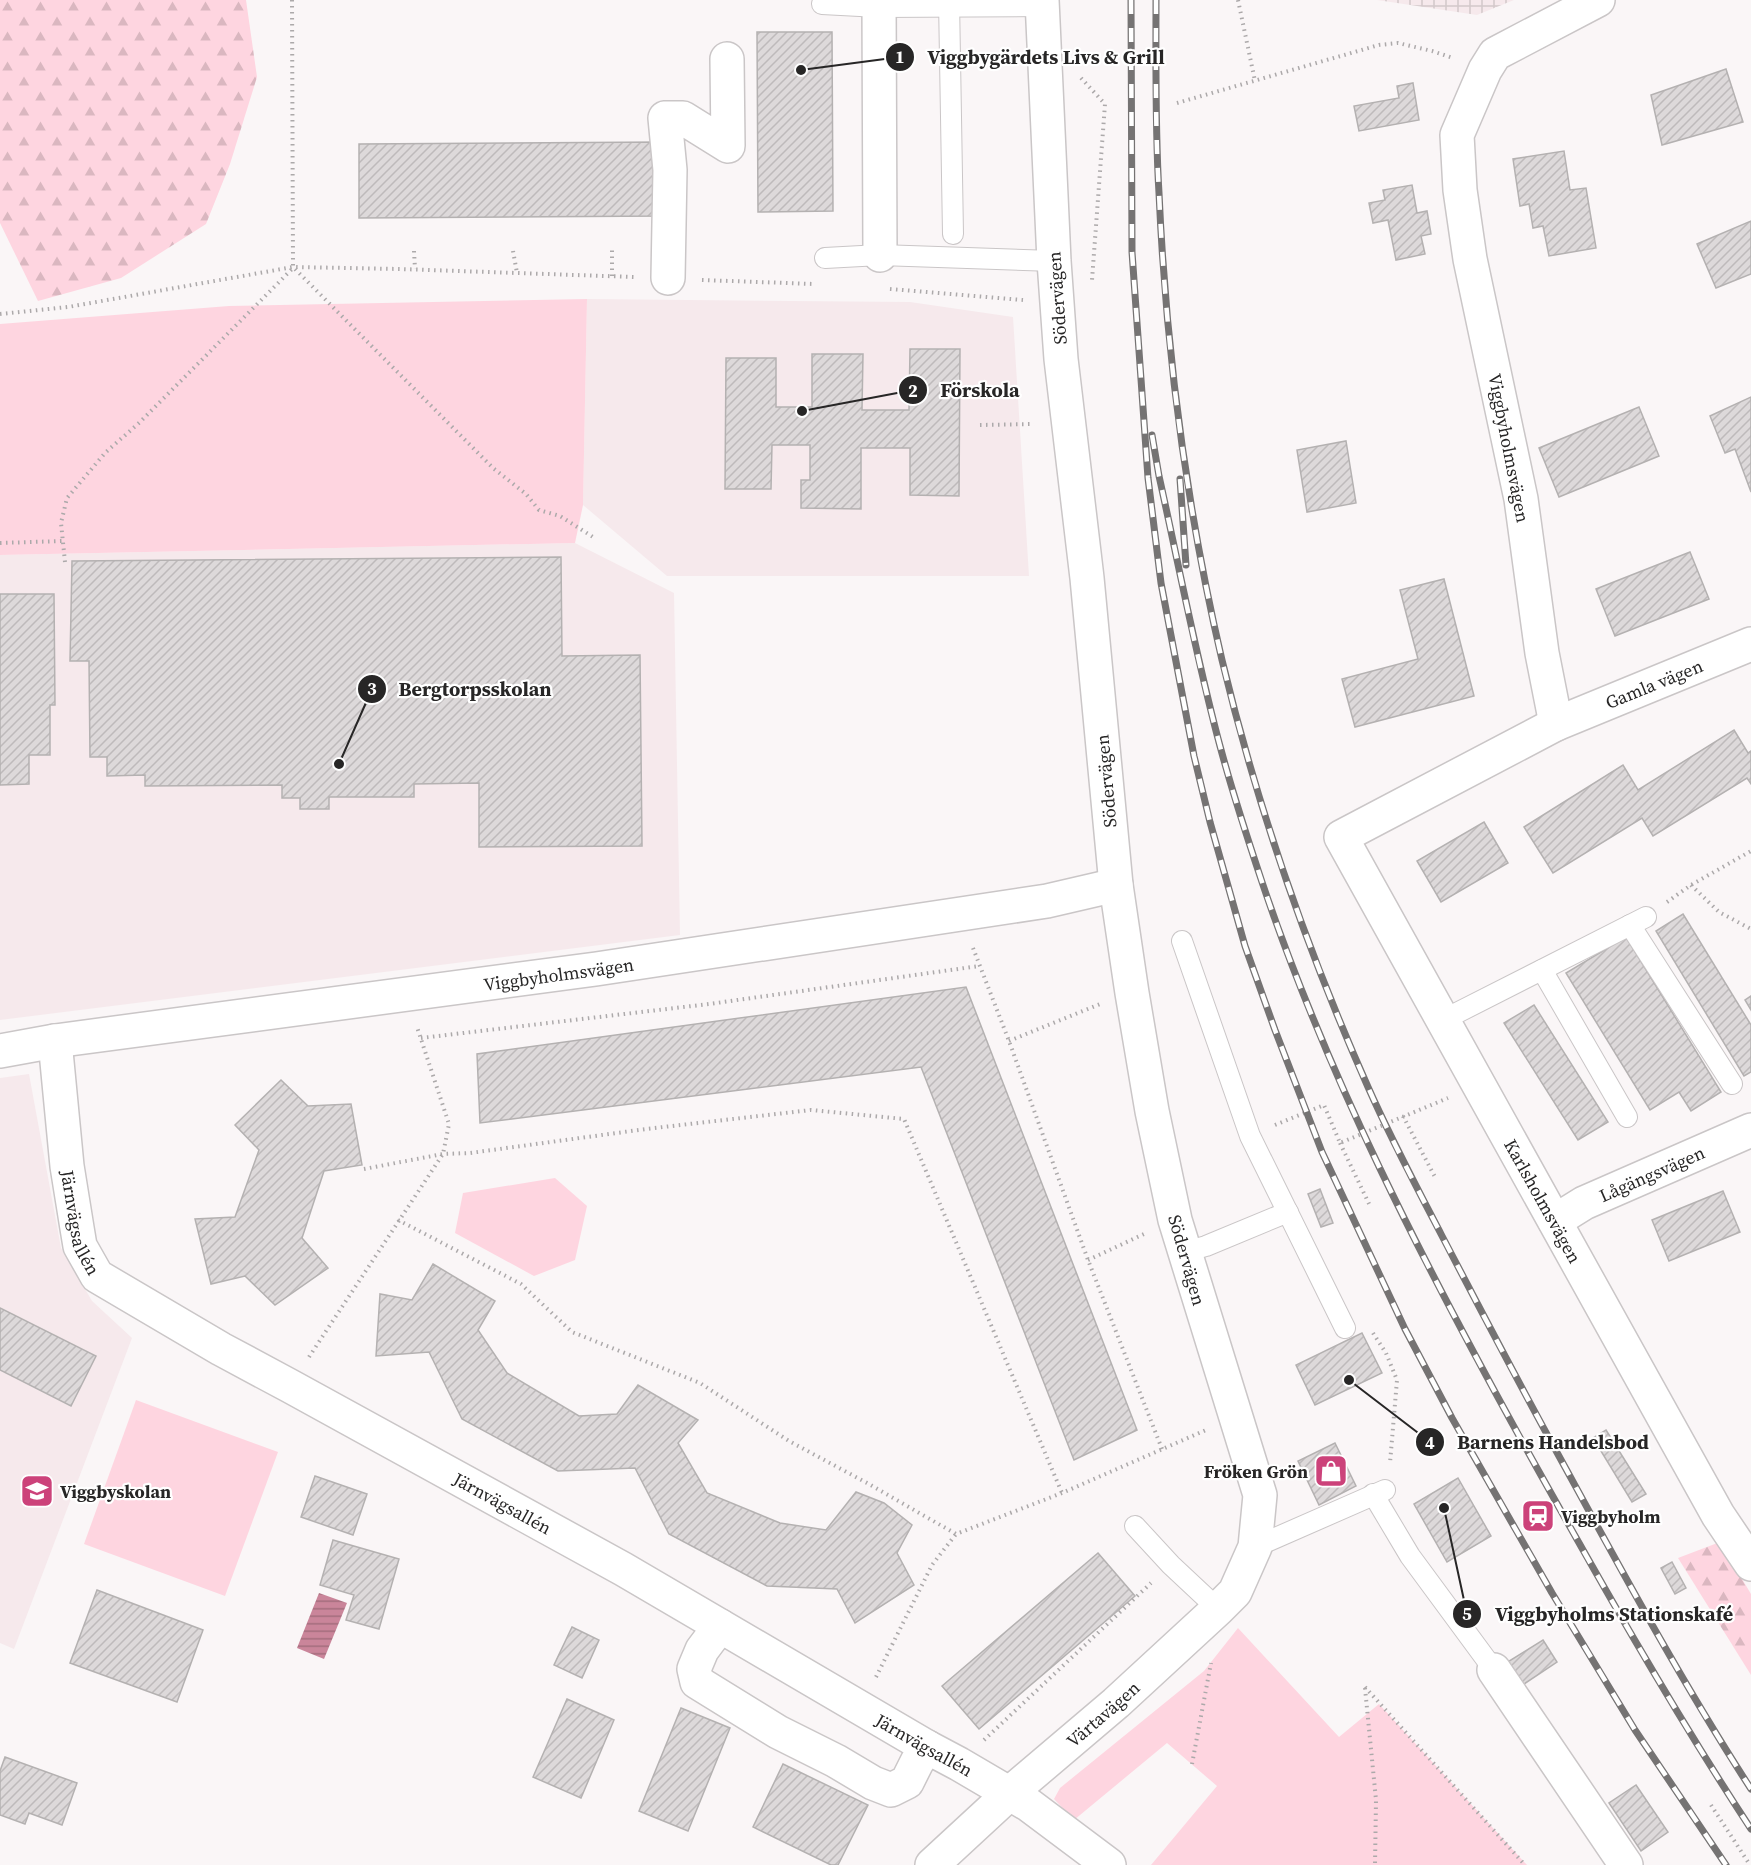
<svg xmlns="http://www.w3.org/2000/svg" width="1751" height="1865" font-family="'Source Serif 4',serif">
  <defs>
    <pattern id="industrial-grid" width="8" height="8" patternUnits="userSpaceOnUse" patternTransform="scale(1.5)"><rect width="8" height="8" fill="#f6e9ec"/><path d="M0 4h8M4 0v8" fill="none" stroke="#d3c8ca"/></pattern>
    <pattern id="forest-firs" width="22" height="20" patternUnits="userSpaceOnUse" patternTransform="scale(1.5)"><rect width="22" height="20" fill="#fed5e0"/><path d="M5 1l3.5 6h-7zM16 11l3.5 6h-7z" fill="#dab7c0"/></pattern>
    <pattern id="water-rules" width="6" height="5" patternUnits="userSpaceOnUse" patternTransform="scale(1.5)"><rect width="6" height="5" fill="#ca859a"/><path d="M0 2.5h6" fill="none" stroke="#a46d7d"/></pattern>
    <pattern id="building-hatch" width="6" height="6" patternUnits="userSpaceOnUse" patternTransform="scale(1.5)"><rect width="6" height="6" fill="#ddd9da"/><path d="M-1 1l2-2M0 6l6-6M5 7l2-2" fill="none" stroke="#bebabb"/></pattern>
  </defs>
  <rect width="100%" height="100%" fill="#faf6f7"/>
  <!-- built -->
  <g fill="#f6e9ec">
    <polygon points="587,299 910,302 1013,317 1029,576 667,576 583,505"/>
    <polygon points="575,543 674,593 680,935 0,1020 0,555"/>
    <polygon points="29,1074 61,1248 92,1301 132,1338 14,1649 0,1643 0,1078"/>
  </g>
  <!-- industrial -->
  <polygon fill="url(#industrial-grid)" points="1377,0 1514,0 1477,15"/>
  <!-- green -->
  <g fill="#fed5e0">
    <polygon points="587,299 583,505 575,543 0,555 0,324 229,306"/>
    <polygon points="555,1178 587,1206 575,1260 534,1276 455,1233 463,1193"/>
    <polygon points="136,1400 278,1452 225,1596 84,1544"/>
    <polygon points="1238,1628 1339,1737 1379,1704 1527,1865 1151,1865 1217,1786 1167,1743 1074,1820 1054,1799 1060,1788 1204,1671"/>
  </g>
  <!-- forest -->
  <g fill="url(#forest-firs)">
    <polygon points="0,0 246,0 257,77 230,164 206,224 121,278 38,301 0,223"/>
    <polygon points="1720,1542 1751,1594 1751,1675 1678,1558"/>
  </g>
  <!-- water -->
  <polygon fill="url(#water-rules)" points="319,1593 347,1603 324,1659 297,1648"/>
  <!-- building -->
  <g fill="url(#building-hatch)" stroke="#b4b1b1" stroke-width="1.5">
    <polygon points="757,32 832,32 833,211 758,212"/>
    <polygon points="1726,69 1743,122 1662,145 1651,95"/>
    <polygon points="1413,83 1419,120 1359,131 1354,106 1399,98 1397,86"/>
    <polygon points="662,142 662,216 359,218 359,144"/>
    <polygon points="1564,151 1570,190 1586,188 1596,248 1549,256 1543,226 1533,228 1529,204 1520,206 1513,159"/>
    <polygon points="1412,185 1417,213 1427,211 1431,234 1421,236 1425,254 1396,260 1388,220 1373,223 1369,203 1385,200 1383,190"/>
    <polygon points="1751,221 1751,274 1716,288 1697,244"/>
    <polygon points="910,349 960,349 959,496 910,495 910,448 861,448 861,509 801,508 801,480 810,480 810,445 772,445 771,489 725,489 726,358 776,358 776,407 812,407 812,354 863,354 862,410 909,410"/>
    <polygon points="1751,397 1751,492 1735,449 1725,453 1710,416"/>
    <polygon points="1639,407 1659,456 1559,497 1539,448"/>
    <polygon points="1346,441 1356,503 1307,512 1297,450"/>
    <polygon points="1690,552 1709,599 1615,636 1596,589"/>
    <polygon points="561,557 562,656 640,655 642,846 479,847 479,783 414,784 414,797 329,797 329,809 300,809 300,798 282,798 282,785 145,786 145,775 107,776 107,757 90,757 89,661 70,661 72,561"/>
    <polygon points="1444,579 1474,696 1355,727 1342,679 1418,659 1400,590"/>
    <polygon points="0,594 54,594 55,705 50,705 50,755 29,755 29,784 0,785"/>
    <polygon points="1734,730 1748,753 1751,751 1751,784 1747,778 1653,836 1642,818 1553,873 1524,827 1623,765 1638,790"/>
    <polygon points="1484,822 1508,863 1441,902 1417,861"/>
    <polygon points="1683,914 1751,1025 1751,1072 1744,1076 1656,931"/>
    <polygon points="1626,937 1721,1092 1691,1111 1679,1092 1650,1110 1566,973"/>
    <polygon points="966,987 1137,1430 1074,1460 921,1067 480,1123 477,1054"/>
    <polygon points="1751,996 1751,1010 1745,1000"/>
    <polygon points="1534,1005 1608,1122 1578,1140 1504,1023"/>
    <polygon points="281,1080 308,1106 351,1104 362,1165 324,1171 302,1238 328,1268 275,1305 245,1276 211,1284 195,1219 235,1217 259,1150 235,1125"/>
    <polygon points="1320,1189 1333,1223 1321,1227 1308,1194"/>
    <polygon points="1723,1191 1740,1232 1669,1261 1652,1220"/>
    <polygon points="433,1264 495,1301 478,1330 507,1373 579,1416 617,1414 638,1385 698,1420 678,1443 707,1493 780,1523 826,1530 856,1492 884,1503 912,1525 897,1553 914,1585 855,1623 837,1589 767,1586 669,1534 635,1468 558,1471 462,1419 429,1352 376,1356 380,1294 412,1300"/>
    <polygon points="0,1308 96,1356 71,1406 0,1370"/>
    <polygon points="1362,1333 1382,1373 1315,1405 1296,1365"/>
    <polygon points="1606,1430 1646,1494 1632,1502 1593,1438"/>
    <polygon points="1335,1443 1356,1486 1319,1505 1298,1461"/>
    <polygon points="315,1476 367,1494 353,1535 301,1517"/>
    <polygon points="1458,1478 1491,1536 1447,1562 1414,1504"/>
    <polygon points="333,1540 399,1559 379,1629 346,1620 354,1595 320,1585"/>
    <polygon points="1098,1553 1135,1596 979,1729 942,1686"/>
    <polygon points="1672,1562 1686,1588 1675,1594 1661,1568"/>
    <polygon points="97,1590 203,1630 177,1702 70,1663"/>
    <polygon points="572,1627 599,1640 582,1678 554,1665"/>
    <polygon points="1543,1640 1557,1662 1521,1686 1506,1663"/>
    <polygon points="567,1699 614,1720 581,1798 533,1777"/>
    <polygon points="681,1708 730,1728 688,1831 639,1811"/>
    <polygon points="5,1757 77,1783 62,1825 29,1813 25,1824 0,1815 0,1771"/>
    <polygon points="783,1764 868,1805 838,1865 831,1865 753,1827"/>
    <polygon points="1636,1785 1668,1832 1641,1851 1609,1803"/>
  </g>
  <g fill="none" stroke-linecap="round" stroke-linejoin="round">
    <defs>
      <g id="lane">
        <polyline points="949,0 953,234"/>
        <polyline points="822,4 879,7 1042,6"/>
        <polyline points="825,258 880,255 1054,261"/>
        <polyline points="1630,925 1732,1084"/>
        <polyline points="1182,941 1250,1136 1345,1328"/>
        <polyline points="1542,970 1627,1117"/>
        <polyline points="1443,1020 1646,917"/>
        <polyline points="1185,1252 1206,1246 1288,1212"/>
        <polyline points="1373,1494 1410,1556 1494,1670"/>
        <polyline points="1135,1526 1171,1565 1218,1609"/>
        <polyline points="1255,1547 1385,1490"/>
      </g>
      <g id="street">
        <polyline points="879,0 880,255"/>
        <polyline points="668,278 670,170 665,118 683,118 728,146 727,59"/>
        <path id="s1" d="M1751,644l-195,80 -215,113 377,678 33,49"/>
        <polyline points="1556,724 1542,653 1521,499 1470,259 1460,190 1457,135 1485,70 1495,54 1598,0"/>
        <path id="s2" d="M55,1041l12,125 10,62 3,18 17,30 124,73 69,37 333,183 304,178 32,17 70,41 80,60"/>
        <path id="s3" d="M0,1051l55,-10 541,-72 451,-68 69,-16"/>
        <path id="s4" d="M1555,1221l29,-18 167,-73"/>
        <polyline points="720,1626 702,1650 694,1669 697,1682 778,1732 836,1761 873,1783 891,1790 907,1782 917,1762 927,1747"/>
        <polyline points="1494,1670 1626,1865"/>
        <path id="s5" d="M932,1865l78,-72 106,-90 102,-94 17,-17 20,-45 5,-52 -85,-275 -23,-109 -20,-118 -16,-108 -29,-307 -26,-219 -7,-98 -12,-261"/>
      </g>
    </defs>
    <!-- lane casing -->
    <use href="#lane" stroke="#cac6c7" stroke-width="22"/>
    <!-- street casing -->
    <use href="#street" stroke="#cac6c7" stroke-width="36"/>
    <!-- path -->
    <g stroke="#aca9aa" stroke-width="4" stroke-dasharray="1.5 4.5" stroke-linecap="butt">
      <polyline points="292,0 293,267 493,468 526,494 539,510 560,516 593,537"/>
      <polyline points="1238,0 1255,81"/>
      <polyline points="1081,78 1105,104 1092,280"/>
      <polyline points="1177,103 1379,45 1398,43 1432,51 1453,58"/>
      <polyline points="414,251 415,269"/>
      <polyline points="513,251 517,273"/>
      <polyline points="612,276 612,250"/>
      <polyline points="702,280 814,284"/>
      <polyline points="890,289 1023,300"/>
      <polyline points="0,314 68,307 293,267 400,269 634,277"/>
      <polyline points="980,425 1034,424"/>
      <polyline points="0,543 63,541"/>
      <polyline points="65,562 61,523 67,498 105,453 140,422 293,268"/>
      <polyline points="1691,885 1719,912 1751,929"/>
      <polyline points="1667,902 1691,885 1751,851"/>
      <polyline points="973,948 1009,1041 1088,1260 1162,1449"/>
      <polyline points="421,1038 709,1004 979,966"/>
      <polyline points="1009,1041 1100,1004"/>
      <polyline points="1403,1116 1435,1177"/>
      <polyline points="1275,1125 1324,1105 1340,1143 1448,1098"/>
      <polyline points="1340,1143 1371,1208"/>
      <polyline points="364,1169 443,1154 470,1153 646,1129 811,1110 904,1119 1062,1493"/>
      <polyline points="398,1220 521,1284 572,1332 700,1383 789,1441 867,1483 956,1534 1062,1493 1206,1430"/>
      <polyline points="1088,1260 1144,1234"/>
      <polyline points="1373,1333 1386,1353 1397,1380 1390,1463"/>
      <polyline points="309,1357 443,1154 449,1124 417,1027"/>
      <polyline points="876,1677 932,1565 956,1534"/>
      <polyline points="1365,1687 1525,1865"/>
      <polyline points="1365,1688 1376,1800 1375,1865"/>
      <polyline points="984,1740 1151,1583"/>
      <polyline points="1192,1764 1211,1663"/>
      <polyline points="1711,1805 1750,1865"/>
    </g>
    <!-- lane -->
    <use href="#lane" stroke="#fff" stroke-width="20"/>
    <!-- street -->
    <use href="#street" stroke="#fff" stroke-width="33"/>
    <defs>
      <g id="rail">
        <polyline points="1131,0 1132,252 1148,478 1161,583 1194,756 1210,822 1245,946 1275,1030 1322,1152 1405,1329 1452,1418 1552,1593 1635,1730 1726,1865"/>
        <path d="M1156,0c0,64 -1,128 3,193 7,157 27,313 63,467 35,146 85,290 146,427 22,50 48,99 73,147 37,71 74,142 113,213 63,115 125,231 197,342"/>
        <path d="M1152,435l7,41c20,90 37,181 61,270 12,45 27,91 42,136 66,196 161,380 261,561 73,131 146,261 228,386"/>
        <polyline points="1180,479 1186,565"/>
      </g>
    </defs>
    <!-- rail casing -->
    <use href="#rail" stroke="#757373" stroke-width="7"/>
    <!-- rail -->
    <use href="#rail" stroke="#fff" stroke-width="4.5" stroke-dasharray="14" stroke-linecap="butt"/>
  </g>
  <!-- icons -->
  <defs>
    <symbol id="shop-square" viewBox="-11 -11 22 22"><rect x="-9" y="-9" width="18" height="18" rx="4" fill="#cc427a" stroke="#fff"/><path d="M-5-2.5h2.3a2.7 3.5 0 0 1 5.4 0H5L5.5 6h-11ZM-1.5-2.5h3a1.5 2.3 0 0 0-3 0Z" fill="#fff"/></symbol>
    <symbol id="school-square" viewBox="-11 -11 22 22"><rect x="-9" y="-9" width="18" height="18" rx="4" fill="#cc427a" stroke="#fff"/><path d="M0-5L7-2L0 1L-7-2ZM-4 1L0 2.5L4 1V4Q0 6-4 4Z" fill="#fff"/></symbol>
    <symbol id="station-square" viewBox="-11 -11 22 22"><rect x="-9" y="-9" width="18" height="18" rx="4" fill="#cc427a" stroke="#fff"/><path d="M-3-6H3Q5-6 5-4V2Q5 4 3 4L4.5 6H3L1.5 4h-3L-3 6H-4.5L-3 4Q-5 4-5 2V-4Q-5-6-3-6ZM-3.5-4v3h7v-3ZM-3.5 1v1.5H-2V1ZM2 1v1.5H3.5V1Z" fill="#fff"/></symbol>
  </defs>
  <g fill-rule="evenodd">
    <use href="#shop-square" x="1312" y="1452" width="38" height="38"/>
    <use href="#school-square" x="18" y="1472" width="38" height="38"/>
    <use href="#station-square" x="1519" y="1497" width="38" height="38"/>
  </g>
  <g text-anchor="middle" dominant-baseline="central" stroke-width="4.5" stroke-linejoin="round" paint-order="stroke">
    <!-- street labels -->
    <g font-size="18" fill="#272626" stroke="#fff">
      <text transform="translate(1057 298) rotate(-94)">Södervägen</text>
      <text transform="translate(1509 448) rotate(79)">Viggbyholmsvägen</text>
      <text transform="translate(1654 684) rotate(-22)">Gamla vägen</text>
      <text transform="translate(1106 781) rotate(-95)">Södervägen</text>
      <text stroke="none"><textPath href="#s3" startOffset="564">Viggbyholmsvägen</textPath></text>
      <text stroke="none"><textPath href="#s4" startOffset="108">Lågängsvägen</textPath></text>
      <text stroke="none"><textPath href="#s1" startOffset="870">Karlsholmsvägen</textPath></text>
      <text stroke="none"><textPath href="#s2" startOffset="184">Järnvägsallén</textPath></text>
      <text transform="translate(1187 1260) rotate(74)">Södervägen</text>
      <text stroke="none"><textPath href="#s2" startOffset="706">Järnvägsallén</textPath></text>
      <text stroke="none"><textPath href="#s5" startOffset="228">Värtavägen</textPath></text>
      <text stroke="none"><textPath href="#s2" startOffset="1192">Järnvägsallén</textPath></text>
    </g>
    <!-- poi labels -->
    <g font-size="18" font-weight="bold" fill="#272626" stroke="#fff" text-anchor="start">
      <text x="1308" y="1471" text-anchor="end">Fröken Grön</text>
      <text x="60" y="1491">Viggbyskolan</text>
      <text x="1561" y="1516">Viggbyholm</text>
    </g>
  </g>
  <!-- callouts -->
  <path fill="none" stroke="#272626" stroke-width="2" d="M801 70L900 57M802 411L913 390M339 764L372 689M1349 1380L1430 1442M1444 1508L1467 1614"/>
  <g fill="#272626" stroke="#fff" stroke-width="2">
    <circle cx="801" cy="70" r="6"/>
    <circle cx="802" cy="411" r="6"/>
    <circle cx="339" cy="764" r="6"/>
    <circle cx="1349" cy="1380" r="6"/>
    <circle cx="1444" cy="1508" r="6"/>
    <circle cx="900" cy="57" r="15"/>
    <circle cx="913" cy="390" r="15"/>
    <circle cx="372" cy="689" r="15"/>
    <circle cx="1430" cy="1442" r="15"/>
    <circle cx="1467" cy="1614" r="15"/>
  </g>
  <g font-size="18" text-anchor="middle" font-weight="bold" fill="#fff">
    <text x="900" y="63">1</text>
    <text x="913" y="397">2</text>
    <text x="372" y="695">3</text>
    <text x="1430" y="1449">4</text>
    <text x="1467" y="1620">5</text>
  </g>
  <g font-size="20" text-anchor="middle" font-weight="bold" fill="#272626" stroke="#fff" stroke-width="4.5" stroke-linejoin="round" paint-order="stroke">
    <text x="1046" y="64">Viggbygärdets Livs &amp; Grill</text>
    <text x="980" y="397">Förskola</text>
    <text x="475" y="696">Bergtorpsskolan</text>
    <text x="1553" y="1449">Barnens Handelsbod</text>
    <text x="1614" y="1621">Viggbyholms Stationskafé</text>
  </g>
</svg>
